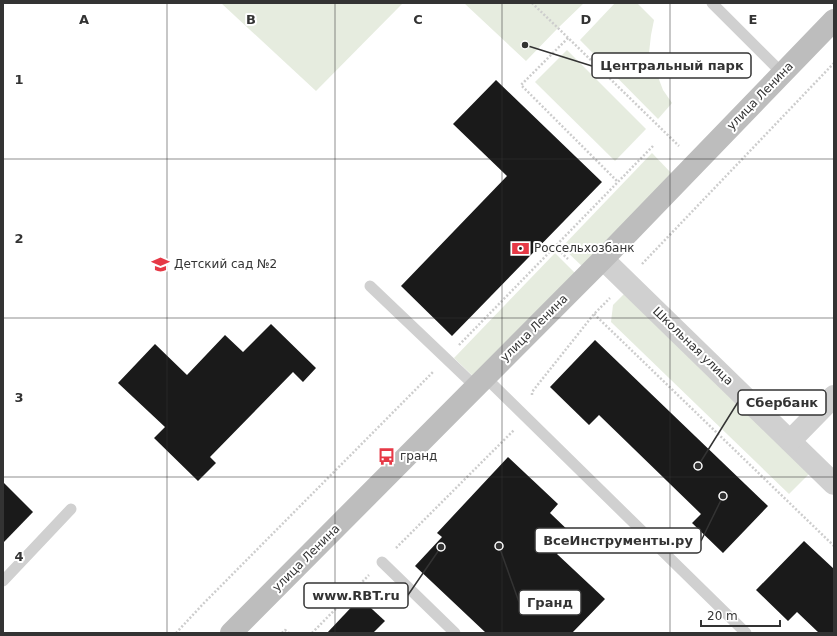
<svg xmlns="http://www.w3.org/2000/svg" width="837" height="636" font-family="'DejaVu Sans',sans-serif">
  <rect width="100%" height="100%" fill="#fff"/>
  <!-- green -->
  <g fill="#e6ecdf">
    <polygon points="221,3 403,3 316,91"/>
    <polygon points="464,3 584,3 558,28 526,61"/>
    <polygon points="615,3 637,3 654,20 651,35 649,53 663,90 672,103 658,119 580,40"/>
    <polygon points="567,50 646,129 615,161 535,82"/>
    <polygon points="652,153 673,175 584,268 562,247"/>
    <polygon points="555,253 577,275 475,378 454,358"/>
    <polygon points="627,291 812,471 789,494 611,322 613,305"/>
  </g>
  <!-- building -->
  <g fill="#1a1a1a">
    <polygon points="496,80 602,182 452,336 401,286 507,176 453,124"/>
    <polygon points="271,324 316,368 303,382 293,372 210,457 216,463 198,481 154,438 165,427 118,383 155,344 187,375 225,335 243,352"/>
    <polygon points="595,340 768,506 723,553 692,523 701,514 599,415 589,425 550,387"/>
    <polygon points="508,457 558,504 550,513 574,536 557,554 605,599 572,633 486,633 415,566 442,537 437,533"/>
    <polygon points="3,482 33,512 3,543"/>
    <polygon points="804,541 834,569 834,633 819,633 797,612 788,621 756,590"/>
    <polygon points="360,598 385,621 373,633 327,633"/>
  </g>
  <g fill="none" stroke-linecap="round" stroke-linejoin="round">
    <!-- path -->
    <g stroke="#cdcdcd" stroke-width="2.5" stroke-dasharray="2 2" stroke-linecap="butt">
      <polyline points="532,3 558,28 679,146"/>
      <polyline points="568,38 521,85 618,182"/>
      <polyline points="555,247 568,259"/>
      <polyline points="642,264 834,63"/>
      <polyline points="594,314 834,546"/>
      <polyline points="459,345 653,146"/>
      <polyline points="532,395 532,392 594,314 610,298"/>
      <polyline points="396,548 514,430"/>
      <polyline points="176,633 204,603 433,372"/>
      <polyline points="282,633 285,630 289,633"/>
      <polyline points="312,633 369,575"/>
    </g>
    <!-- lane -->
    <g stroke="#d0d0d0" stroke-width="11">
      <polyline points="712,3 782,73"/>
      <polyline points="370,286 476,387"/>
      <polyline points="485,377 746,633"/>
      <polyline points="382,562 455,633"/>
      <polyline points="3,581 71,509"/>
    </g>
    <!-- street -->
    <g stroke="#d0d0d0" stroke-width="22">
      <polyline points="603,259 834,484"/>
      <polyline points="790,441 834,396"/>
    </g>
    <!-- secondary -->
    <polyline stroke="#bdbdbd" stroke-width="22" points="231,633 607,255 834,20"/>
  </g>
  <!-- grid -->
  <path fill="none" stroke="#333" stroke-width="1" stroke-opacity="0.55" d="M167,3v630M335,3v630M502,3v630M670,3v630M3,159h831M3,318h831M3,477h831"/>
  <!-- icons -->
  <defs>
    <symbol id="bank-bare" viewBox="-9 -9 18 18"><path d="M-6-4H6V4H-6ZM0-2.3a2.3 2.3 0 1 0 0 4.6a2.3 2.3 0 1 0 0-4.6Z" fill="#e63946" stroke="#fff" stroke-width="2.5" paint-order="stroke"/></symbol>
    <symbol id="school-bare" viewBox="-9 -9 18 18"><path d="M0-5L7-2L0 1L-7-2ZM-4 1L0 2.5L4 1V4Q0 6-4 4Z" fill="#e63946" stroke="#fff" stroke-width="2.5" paint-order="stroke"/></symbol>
    <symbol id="bus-bare" viewBox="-9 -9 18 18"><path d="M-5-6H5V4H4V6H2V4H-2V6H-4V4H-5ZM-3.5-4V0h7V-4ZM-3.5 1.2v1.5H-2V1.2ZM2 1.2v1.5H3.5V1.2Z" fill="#e63946" stroke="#fff" stroke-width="2.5" paint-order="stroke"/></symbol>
  </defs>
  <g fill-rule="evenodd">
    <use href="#bank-bare" x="508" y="236" width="25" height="25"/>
    <use href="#school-bare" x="148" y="252" width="25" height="25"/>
    <use href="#bus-bare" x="374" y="444" width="25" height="25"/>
  </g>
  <g text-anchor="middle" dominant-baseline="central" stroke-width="4" stroke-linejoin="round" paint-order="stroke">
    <!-- street labels -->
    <g font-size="12" fill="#333" stroke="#fff">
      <text transform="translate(760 96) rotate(-46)">улица Ленина</text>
      <text transform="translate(534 328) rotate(-45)">улица Ленина</text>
      <text transform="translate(693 346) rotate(44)">Школьная улица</text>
      <text transform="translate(306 558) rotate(-45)">улица Ленина</text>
    </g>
    <!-- poi labels -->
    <g font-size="12" fill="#333" stroke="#fff" text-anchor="start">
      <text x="534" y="248">Россельхозбанк</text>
      <text x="174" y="264">Детский сад №2</text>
      <text x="400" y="456">гранд</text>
    </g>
  </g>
  <g font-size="13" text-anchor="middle" font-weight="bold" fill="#333" stroke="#fff" stroke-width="4" stroke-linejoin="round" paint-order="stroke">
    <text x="84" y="24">A</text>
    <text x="251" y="24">B</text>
    <text x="418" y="24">C</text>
    <text x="586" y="24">D</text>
    <text x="753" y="24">E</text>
    <text x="19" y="84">1</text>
    <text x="19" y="243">2</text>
    <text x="19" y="402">3</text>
    <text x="19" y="561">4</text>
  </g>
  <!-- callouts -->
  <path fill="none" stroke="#333" stroke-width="1.5" d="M525 45L592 66M698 466L738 402M723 496L701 541M441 547L408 595M499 546L519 602"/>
  <g fill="#333" stroke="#fff" stroke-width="1.5">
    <circle cx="525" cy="45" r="4"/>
    <circle cx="698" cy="466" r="4"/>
    <circle cx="723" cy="496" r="4"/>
    <circle cx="441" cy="547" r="4"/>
    <circle cx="499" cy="546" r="4"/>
  </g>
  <g fill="#fff" stroke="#333" stroke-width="1.5">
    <rect x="592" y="53" width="159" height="25" rx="4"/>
    <rect x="738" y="390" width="88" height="25" rx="4"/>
    <rect x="535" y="528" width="166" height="25" rx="4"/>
    <rect x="304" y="583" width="104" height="25" rx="4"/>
    <rect x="519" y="590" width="62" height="25" rx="4"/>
  </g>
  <g font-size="13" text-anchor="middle" font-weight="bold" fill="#333">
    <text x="672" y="70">Центральный парк</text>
    <text x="782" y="407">Сбербанк</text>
    <text x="618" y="545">ВсеИнструменты.ру</text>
    <text x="356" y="600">www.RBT.ru</text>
    <text x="550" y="607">Гранд</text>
  </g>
  <!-- border -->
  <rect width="837" height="636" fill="none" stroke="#333333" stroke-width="8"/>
  <!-- scale -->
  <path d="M701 620v6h79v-6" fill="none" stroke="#333333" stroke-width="2"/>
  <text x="707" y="620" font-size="12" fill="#333333" stroke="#ffffff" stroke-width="3" paint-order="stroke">20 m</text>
</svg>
